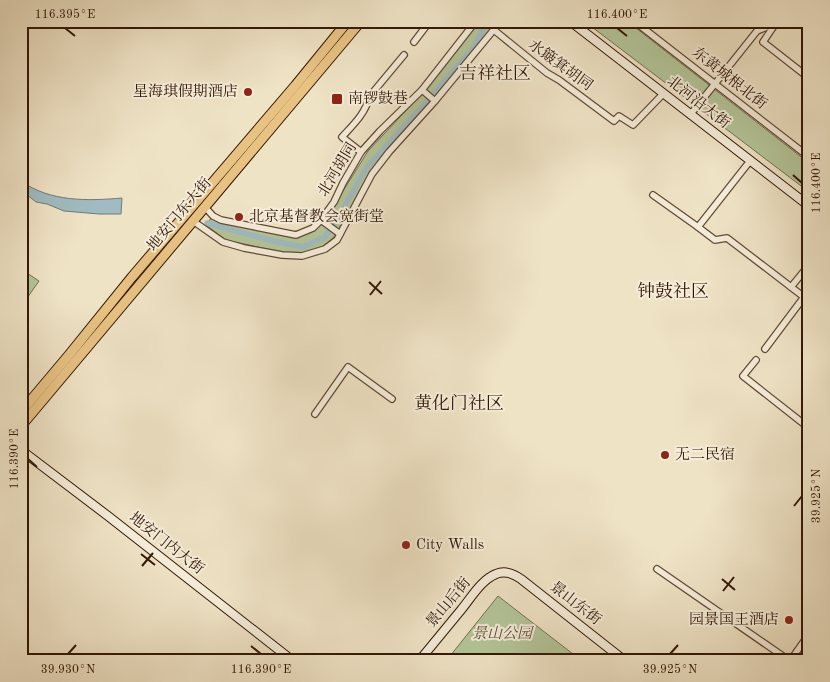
<svg xmlns="http://www.w3.org/2000/svg" width="830" height="682" font-family="'Old Standard TT','Noto Serif SC',serif">
  <rect width="100%" height="100%" fill="#efe3c6"/>
  <filter id="stains"><feTurbulence type="fractalNoise" baseFrequency=".004" numOctaves="4"/><feColorMatrix values="0 0 0 0 .2 0 0 0 0 .09 0 0 0 0 .02 0 0 0 .5 -.17"/></filter>
  <radialGradient id="worn" r=".72"><stop offset=".6" stop-color="#630" stop-opacity="0"/><stop offset="1" stop-color="#630" stop-opacity=".3"/></radialGradient>
  <!-- green -->
  <g fill="#b3c599" stroke="#736e50">
    <polygon points="480,21 498,21 430,105 373,170 334,237 322,247 306,255 290,254 226,240 206,225 212,217 302,235 316,229 328,215 368,151 415,101"/>
    <polygon points="584,21 627,21 809,163 809,192"/>
    <polygon points="21,269 39,281 25,301 21,298"/>
    <polygon points="498,596 582,661 446,661"/>
  </g>
  <!-- water -->
  <path fill="#a0bbc1" stroke="#747976" d="M21,181c29,21 67,20 101,17l-1,16h-22l-35,-3 -17,-7 -11,-2 -15,-12z"/>
  <g fill="none" stroke-linecap="round" stroke-linejoin="round">
    <!-- canal -->
    <polyline stroke="#a0bbc1" stroke-width="5.5" points="207,223 273,241 303,247 325,237 346,204 367,167 432,96 473,48 488,21"/>
    <defs>
      <g id="street">
        <polyline points="634,21 809,157"/>
        <polyline points="776,23 763,42 809,78"/>
        <polyline points="494,30 547,73 559,80 614,121 619,116 633,125 663,94"/>
        <polyline points="414,42 430,21"/>
        <polyline points="422,90 435,101"/>
        <polyline points="690,115 757,31 776,23 778,21"/>
        <path d="M361,152l-19,-15c11,-12 24,-24 27,-40l35,-42"/>
        <polyline points="653,195 698,227 750,161"/>
        <polyline points="205,207 213,216 221,220 296,235 313,228 321,220 334,202 343,183 361,152 380,131 422,90 476,21"/>
        <polyline points="321,220 340,234"/>
        <polyline points="193,221 223,242 244,248 282,255 302,256 325,249 337,240 372,174 389,152 435,101 501,21"/>
        <polyline points="698,227 715,240 727,238 804,297 765,349"/>
        <polyline points="791,287 809,265"/>
        <polyline points="756,360 743,376 809,428"/>
        <polyline points="315,414 348,367 392,399"/>
        <polyline points="657,569 790,661"/>
        <polyline points="790,661 809,634"/>
      </g>
      <g id="secondary">
        <polyline points="570,21 809,206"/>
        <polyline points="21,450 108,516 293,661"/>
        <path d="M419,661c14,-17 28,-34 42,-51 10,-12 20,-30 35,-36 9,-4 18,0 25,5l104,82"/>
      </g>
      <g id="primary">
        <polyline points="21,412 69,355 132,277 295,86 348,21"/>
        <polyline points="21,426 361,21"/>
      </g>
    </defs>
    <!-- street casing -->
    <use href="#street" stroke="#624a36" stroke-width="8"/>
    <!-- secondary casing -->
    <use href="#secondary" stroke="#331706" stroke-width="10"/>
    <!-- primary casing -->
    <use href="#primary" stroke="#331706" stroke-width="11"/>
    <!-- street -->
    <use href="#street" stroke="#f5edda" stroke-width="5.5"/>
    <!-- secondary -->
    <use href="#secondary" stroke="#f5edda" stroke-width="8"/>
    <!-- primary -->
    <use href="#primary" stroke="#e8c283" stroke-width="9"/>
  </g>
  <!-- ticks -->
  <path fill="none" stroke="#331706" stroke-width="2" d="M65,28l10,8M617,28l10,8M793,175l9,8M369,282l13,12M370,295l11,-14M28,459l9,8M794,506l8,-10M141,554l14,11M142,566l11,-13M722,579l13,11M723,591l11,-14M251,646l10,8M68,654l8,-9M670,654l8,-9"/>
  <!-- markers -->
  <g fill="#8f2418" stroke="#f5edda" stroke-width="2">
    <circle cx="248" cy="92" r="5"/>
    <rect x="331" y="93" width="12" height="12" rx="2.5"/>
    <circle cx="239" cy="217" r="5"/>
    <circle cx="665" cy="455" r="5"/>
    <circle cx="406" cy="545" r="5"/>
    <circle cx="789" cy="620" r="5"/>
  </g>
  <g text-anchor="middle" dominant-baseline="central" stroke-width="4" stroke-linejoin="round" paint-order="stroke">
    <!-- street labels -->
    <g font-size="15" fill="#331706" stroke="#f5edda">
      <text transform="translate(560 66) rotate(36)">水簸箕胡同</text>
      <text transform="translate(729 79) rotate(38)">东黄城根北街</text>
      <text transform="translate(698 103) rotate(38)">北河沿大街</text>
      <text transform="translate(338 170) rotate(-59)">北河胡同</text>
      <text transform="translate(180 215) rotate(-50)">地安门东大街</text>
      <text transform="translate(166 544) rotate(38)">地安门内大街</text>
      <text transform="translate(449 603) rotate(-50)">景山后街</text>
      <text transform="translate(575 604) rotate(38)">景山东街</text>
    </g>
    <!-- poi labels -->
    <g font-size="15" fill="#331706" stroke="#f5edda" text-anchor="start">
      <text x="238" y="92" text-anchor="end">星海琪假期酒店</text>
      <text x="348" y="99">南锣鼓巷</text>
      <text x="249" y="217">北京基督教会宽街堂</text>
      <text x="675" y="455">无二民宿</text>
      <text x="416" y="545">City Walls</text>
      <text x="779" y="620" text-anchor="end">园景国王酒店</text>
    </g>
    <!-- park labels -->
    <g font-size="15" font-style="italic" fill="#594b32" stroke="#f5edda">
      <text x="502" y="634">景山公园</text>
    </g>
    <!-- quarter labels -->
    <g font-size="18" fill="#331706" stroke="#f5edda">
      <text x="495" y="74">吉祥社区</text>
      <text x="673" y="292">钟鼓社区</text>
      <text x="459" y="404">黄化门社区</text>
    </g>
  </g>
  <!-- margin -->
  <rect width="830" height="682" fill="none" stroke="#efe3c6" stroke-width="55"/>
  <rect x="28" y="28" width="774" height="626" fill="none" stroke="#331706" stroke-width="2"/>
  <g font-size="12" text-anchor="middle" fill="#331706">
    <text x="65" y="18">116.395°E</text>
    <text x="617" y="18">116.400°E</text>
    <text transform="translate(816 183) rotate(-90)" y="4">116.400°E</text>
    <text transform="translate(14 459) rotate(-90)" y="4">116.390°E</text>
    <text transform="translate(816 496) rotate(-90)" y="4">39.925°N</text>
    <text x="68" y="673">39.930°N</text>
    <text x="261" y="673">116.390°E</text>
    <text x="670" y="673">39.925°N</text>
  </g>
  <rect width="100%" height="100%" filter="url(#stains)"/>
  <rect width="100%" height="100%" fill="url(#worn)"/>
</svg>
